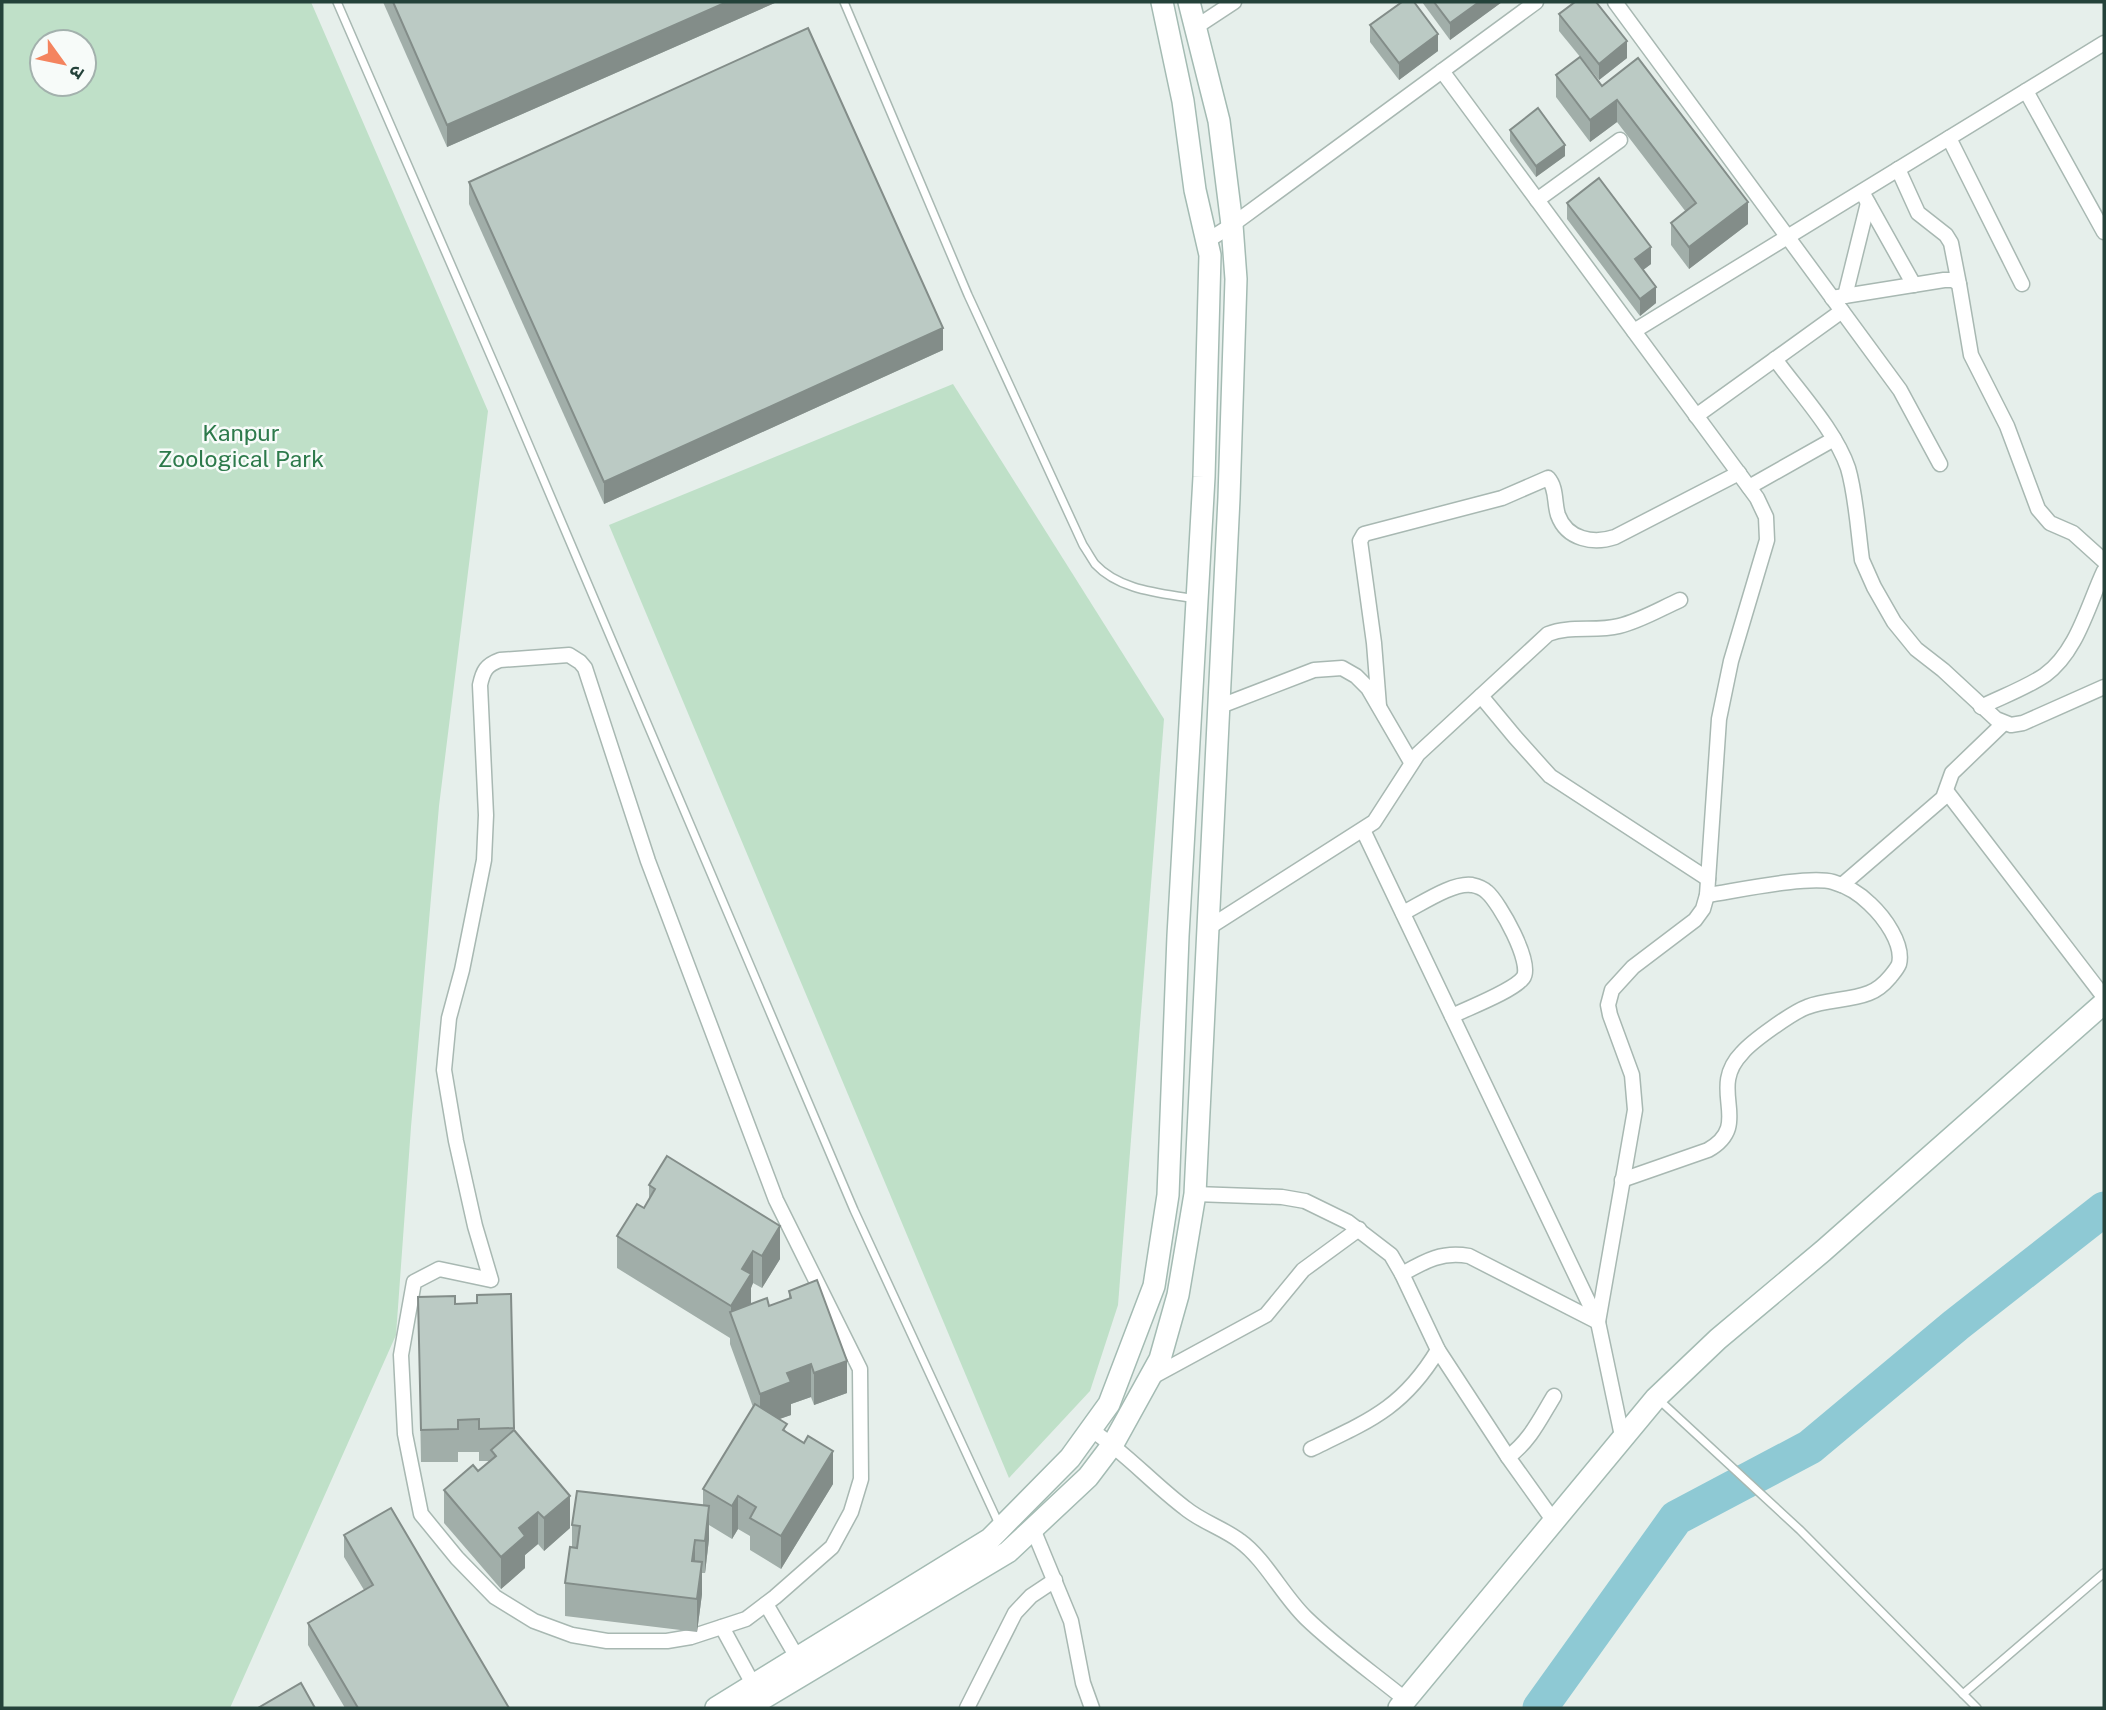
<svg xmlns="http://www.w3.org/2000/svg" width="2106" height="1710" font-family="'Public Sans','Noto Sans Devanagari',sans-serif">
  <rect width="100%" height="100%" fill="#e6efeb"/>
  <!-- green -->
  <g fill="#bfe0c8" fill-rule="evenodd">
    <path d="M2,2h309l177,409 -49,395 -28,321 -15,208 -166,373h-228zM42,42h42v42h-42z"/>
    <polygon points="953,384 1164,719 1118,1305 1090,1391 1009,1478 609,525"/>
  </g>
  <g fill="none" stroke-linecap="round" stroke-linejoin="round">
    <!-- river -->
    <polyline stroke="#8ec9d4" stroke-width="35" points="1540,1708 1676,1518 1810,1447 1956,1325 2104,1209"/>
    <defs>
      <g id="lane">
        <polyline points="337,2 505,389 854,1210 999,1524"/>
        <path d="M844,2l124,293 115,250c4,6 8,13 12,19 25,27 67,29 100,35"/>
        <polyline points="1657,1398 1800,1530 1977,1708"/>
        <polyline points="1963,1694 2104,1573"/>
      </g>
      <g id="street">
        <polyline points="1615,2 1900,390 1940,464"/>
        <polyline points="1196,27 1234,2"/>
        <polyline points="1442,71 1757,498 1766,517 1767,540 1731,661 1719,719 1707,895 1703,909 1695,920 1633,967 1612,990 1608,1005 1610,1015 1632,1075 1635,1110 1598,1322"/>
        <polyline points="2026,91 2104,232"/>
        <polyline points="1949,138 2022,284"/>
        <polyline points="1898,169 1918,213 1946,235 1951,243 1959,284"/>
        <polyline points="1862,192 1914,285"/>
        <polyline points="1537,200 1620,140"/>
        <polyline points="1207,241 1232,225 1536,2"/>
        <polyline points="1845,296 1868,203"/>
        <polyline points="1832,298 1944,280 1953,280 1959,284 1971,355 2007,426 2038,509 2050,523 2073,533 2104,561"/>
        <polyline points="1634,331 2104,43"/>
        <path d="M1775,359c24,33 60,71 73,109 8,27 10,63 14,92l12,27 20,35 22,27 27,21 53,49 15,6 12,-2 81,-36"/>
        <polyline points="1696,416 1842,311"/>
        <polyline points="1749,487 1834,439"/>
        <path d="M569,655l11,7 5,6 63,193 128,339 84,169 1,110 -10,33 -19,35 -57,50 -29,22 -55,18 -24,4h-60l-35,-6 -38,-14 -39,-24 -38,-39 -36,-44 -16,-80 -4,-79 13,-73 25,-13 52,11 -16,-54 -19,-85 -12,-71 5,-52 13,-48 22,-110 2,-45 -6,-130c3,-14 6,-20 20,-25z"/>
        <polyline points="1481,696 1515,737 1550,776 1708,879"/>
        <path d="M1379,706l-5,-63 -14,-102 4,-7 138,-36 46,-20c9,10 6,25 10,37 9,25 36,29 57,22l124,-64"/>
        <polyline points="1218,707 1314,670 1342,668 1356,676 1368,688 1411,762"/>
        <path d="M1981,707c20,-10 45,-19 64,-32 32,-23 43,-70 59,-104"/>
        <polyline points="1947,792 2104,997"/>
        <polyline points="1363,830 1598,1322 1622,1436"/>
        <polyline points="1842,885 1943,798 1952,773 2004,723"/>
        <path d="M1403,913c18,-9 50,-31 69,-28 5,1 11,3 15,7 12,10 47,72 36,86 -10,13 -55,30 -71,38"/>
        <path d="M1208,928l166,-106 44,-68 130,-120c22,-9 48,-2 71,-8 21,-5 41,-17 61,-26"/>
        <path d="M1622,1180l86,-30c46,-26 -2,-60 34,-97 10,-12 51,-41 65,-46 20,-8 42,-6 62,-14 8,-3 16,-10 21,-16 3,-4 7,-8 9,-13 5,-20 -15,-47 -29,-60 -10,-10 -23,-18 -37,-22 -24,-7 -98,9 -126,13"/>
        <polyline points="1195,1194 1282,1197 1305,1201 1348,1222 1391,1255 1402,1274 1438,1350 1508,1457 1553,1520"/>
        <path d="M1402,1274c23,-13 40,-23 67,-18l129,66"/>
        <polyline points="1152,1377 1266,1315 1303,1270 1359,1229"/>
        <path d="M1090,1429c35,23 62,54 95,79 17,14 38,20 55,33 25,18 43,55 66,77 31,30 67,55 100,82"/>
        <path d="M1311,1449c58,-28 92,-41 127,-99"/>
        <path d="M1508,1457c22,-16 32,-38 46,-61"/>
        <polyline points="1033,1529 1071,1621 1083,1683 1092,1708"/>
        <polyline points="766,1604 798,1659"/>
        <polyline points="722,1627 754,1686"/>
        <polyline points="967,1708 1015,1613 1031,1596 1055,1580"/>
      </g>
      <g id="secondary">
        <polyline points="716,1708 990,1539 1070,1458 1109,1404 1154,1286 1168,1195 1178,936 1204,477 1210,255 1195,190 1183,101 1162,2"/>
        <polyline points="747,1708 1008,1552 1088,1477 1113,1444 1160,1359 1178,1295 1195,1194 1229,498 1236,279 1232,225 1219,121 1189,2"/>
        <polyline points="1399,1708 1656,1398 1718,1339 1823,1251 2104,1003"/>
      </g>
    </defs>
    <!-- lane casing -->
    <use href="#lane" stroke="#a8b8b2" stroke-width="10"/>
    <!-- street casing -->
    <use href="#street" stroke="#a8b8b2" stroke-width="17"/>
    <!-- secondary casing -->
    <use href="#secondary" stroke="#a4bbb3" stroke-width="24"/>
    <!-- lane -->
    <use href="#lane" stroke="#fff" stroke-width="7"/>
    <!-- street -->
    <use href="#street" stroke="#fff" stroke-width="14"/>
    <!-- secondary -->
    <use href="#secondary" stroke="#fff" stroke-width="21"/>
  </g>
  <!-- wall -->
  <g fill="#a1aea9">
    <polygon points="383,2 777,2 447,147"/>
    <polygon points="1422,2 1502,2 1450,40"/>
    <polygon points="1559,14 1627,58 1599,80 1559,31"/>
    <polygon points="1370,25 1438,51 1399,80 1370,42"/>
    <polygon points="1556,75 1602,86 1748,224 1689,269 1671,245 1671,223 1686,212 1617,122 1590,142 1556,97"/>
    <polygon points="1510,130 1565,156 1536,177 1510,141"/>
    <polygon points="469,182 943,350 604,504 469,204"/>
    <polygon points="1567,203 1651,264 1643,270 1656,303 1640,316 1567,219"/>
    <polygon points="649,1185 780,1259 762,1288 753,1283 751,1288 751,1304 769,1306 789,1299 789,1291 847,1393 814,1405 811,1397 791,1404 791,1415 779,1419 787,1433 833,1484 781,1569 750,1550 750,1536 738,1529 732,1539 709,1525 709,1539 705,1573 702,1573 702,1594 697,1632 565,1616 565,1583 572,1547 572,1525 703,1506 703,1489 753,1407 730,1344 730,1338 617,1268 617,1236 644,1208 649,1200"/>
    <polygon points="511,1294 514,1431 570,1528 544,1551 538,1544 525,1555 525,1568 501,1589 444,1523 444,1490 478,1471 491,1461 479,1461 479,1452 458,1452 458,1462 421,1462 418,1297 455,1304 477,1303"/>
    <polygon points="344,1535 509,1708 345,1708 308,1645 308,1623 364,1590 344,1557"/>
  </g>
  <!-- shaded-wall -->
  <g fill="#838d89">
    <polygon points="727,2 777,2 447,147 447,125"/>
    <polygon points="1479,2 1502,2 1450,40 1450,23"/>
    <polygon points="1438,34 1438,51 1399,80 1399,63"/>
    <polygon points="1627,41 1627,58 1599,80 1599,64"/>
    <polygon points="1617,100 1617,122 1590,142 1590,120"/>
    <polygon points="1565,145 1565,156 1536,177 1536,166"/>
    <polygon points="1748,202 1748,224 1689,269 1689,247"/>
    <polygon points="1651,247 1651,264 1635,276 1635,259"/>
    <polygon points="1656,287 1656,303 1640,316 1640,299"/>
    <polygon points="943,328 943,350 604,504 604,482"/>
    <polygon points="780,1226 780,1259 762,1288 762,1256"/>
    <polygon points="753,1251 753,1283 751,1288 751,1306 731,1313 731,1306 742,1269"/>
    <polygon points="847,1361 847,1393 814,1405 814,1373"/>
    <polygon points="811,1364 811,1397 791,1404 791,1415 760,1426 760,1394 787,1373"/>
    <polygon points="833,1451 833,1484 781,1569 781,1536"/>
    <polygon points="570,1496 570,1528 544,1551 544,1518"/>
    <polygon points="738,1496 738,1529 732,1539 732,1506"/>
    <polygon points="709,1506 709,1539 705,1573 705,1541"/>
    <polygon points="538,1512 538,1544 525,1555 525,1568 501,1589 501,1557 519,1528"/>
    <polygon points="695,1540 695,1572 692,1561"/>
    <polygon points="702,1562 702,1594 697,1632 697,1599"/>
  </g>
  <!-- building -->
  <g fill="#bbcac4" stroke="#838d89" stroke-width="2">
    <polygon points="393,2 727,2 447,125"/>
    <polygon points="1402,2 1414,2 1438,34 1399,63 1370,25"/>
    <polygon points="1434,2 1479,2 1450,23"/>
    <polygon points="1575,2 1596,2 1627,41 1599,64 1559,14"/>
    <polygon points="808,28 943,328 604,482 469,182"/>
    <polygon points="1580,57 1602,86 1638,58 1748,202 1689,247 1671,223 1696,203 1617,100 1590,120 1556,75"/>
    <polygon points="1538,108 1565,145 1536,166 1510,130"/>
    <polygon points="1599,178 1651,247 1635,259 1656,287 1640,299 1567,203"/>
    <polygon points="667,1156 780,1226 762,1256 753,1251 742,1269 751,1274 731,1306 617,1236 637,1204 644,1208 655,1189 649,1185"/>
    <polygon points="817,1280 847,1361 814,1373 811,1364 787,1373 791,1382 760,1394 730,1312 767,1298 769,1306 791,1298 789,1291"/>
    <polygon points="511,1294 514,1428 479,1429 479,1419 458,1420 458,1429 421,1430 418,1297 455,1296 455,1304 477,1303 477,1295"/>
    <polygon points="755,1404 787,1424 783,1430 804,1443 808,1436 833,1451 781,1536 750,1518 756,1507 738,1496 732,1506 703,1489"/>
    <polygon points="514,1430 570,1496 544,1518 538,1512 519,1528 525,1536 501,1557 444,1490 473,1465 478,1471 496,1456 491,1450"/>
    <polygon points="577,1491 709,1506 705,1541 695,1540 692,1561 702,1562 697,1599 565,1583 570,1547 577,1548 580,1526 572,1525"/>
    <polygon points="391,1508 509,1708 358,1708 308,1623 373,1585 344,1535"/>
    <polygon points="301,1683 315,1708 258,1708"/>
  </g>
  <g text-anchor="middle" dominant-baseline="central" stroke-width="5" stroke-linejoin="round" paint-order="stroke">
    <!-- park labels -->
    <g font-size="23" fill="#2d7a4b" stroke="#f7fbf9">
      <text x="241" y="432">Kanpur<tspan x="241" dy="26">Zoological Park</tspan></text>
    </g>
  </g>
  <!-- border -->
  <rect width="2106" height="1710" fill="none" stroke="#24423a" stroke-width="7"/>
  <!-- north arrow -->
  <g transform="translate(63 63) rotate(123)"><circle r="33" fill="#f7fbf9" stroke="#a3b1ad" stroke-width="2"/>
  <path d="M0-5L12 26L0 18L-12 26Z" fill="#f4845f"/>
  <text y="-10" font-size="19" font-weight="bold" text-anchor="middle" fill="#24423a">उ</text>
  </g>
</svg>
